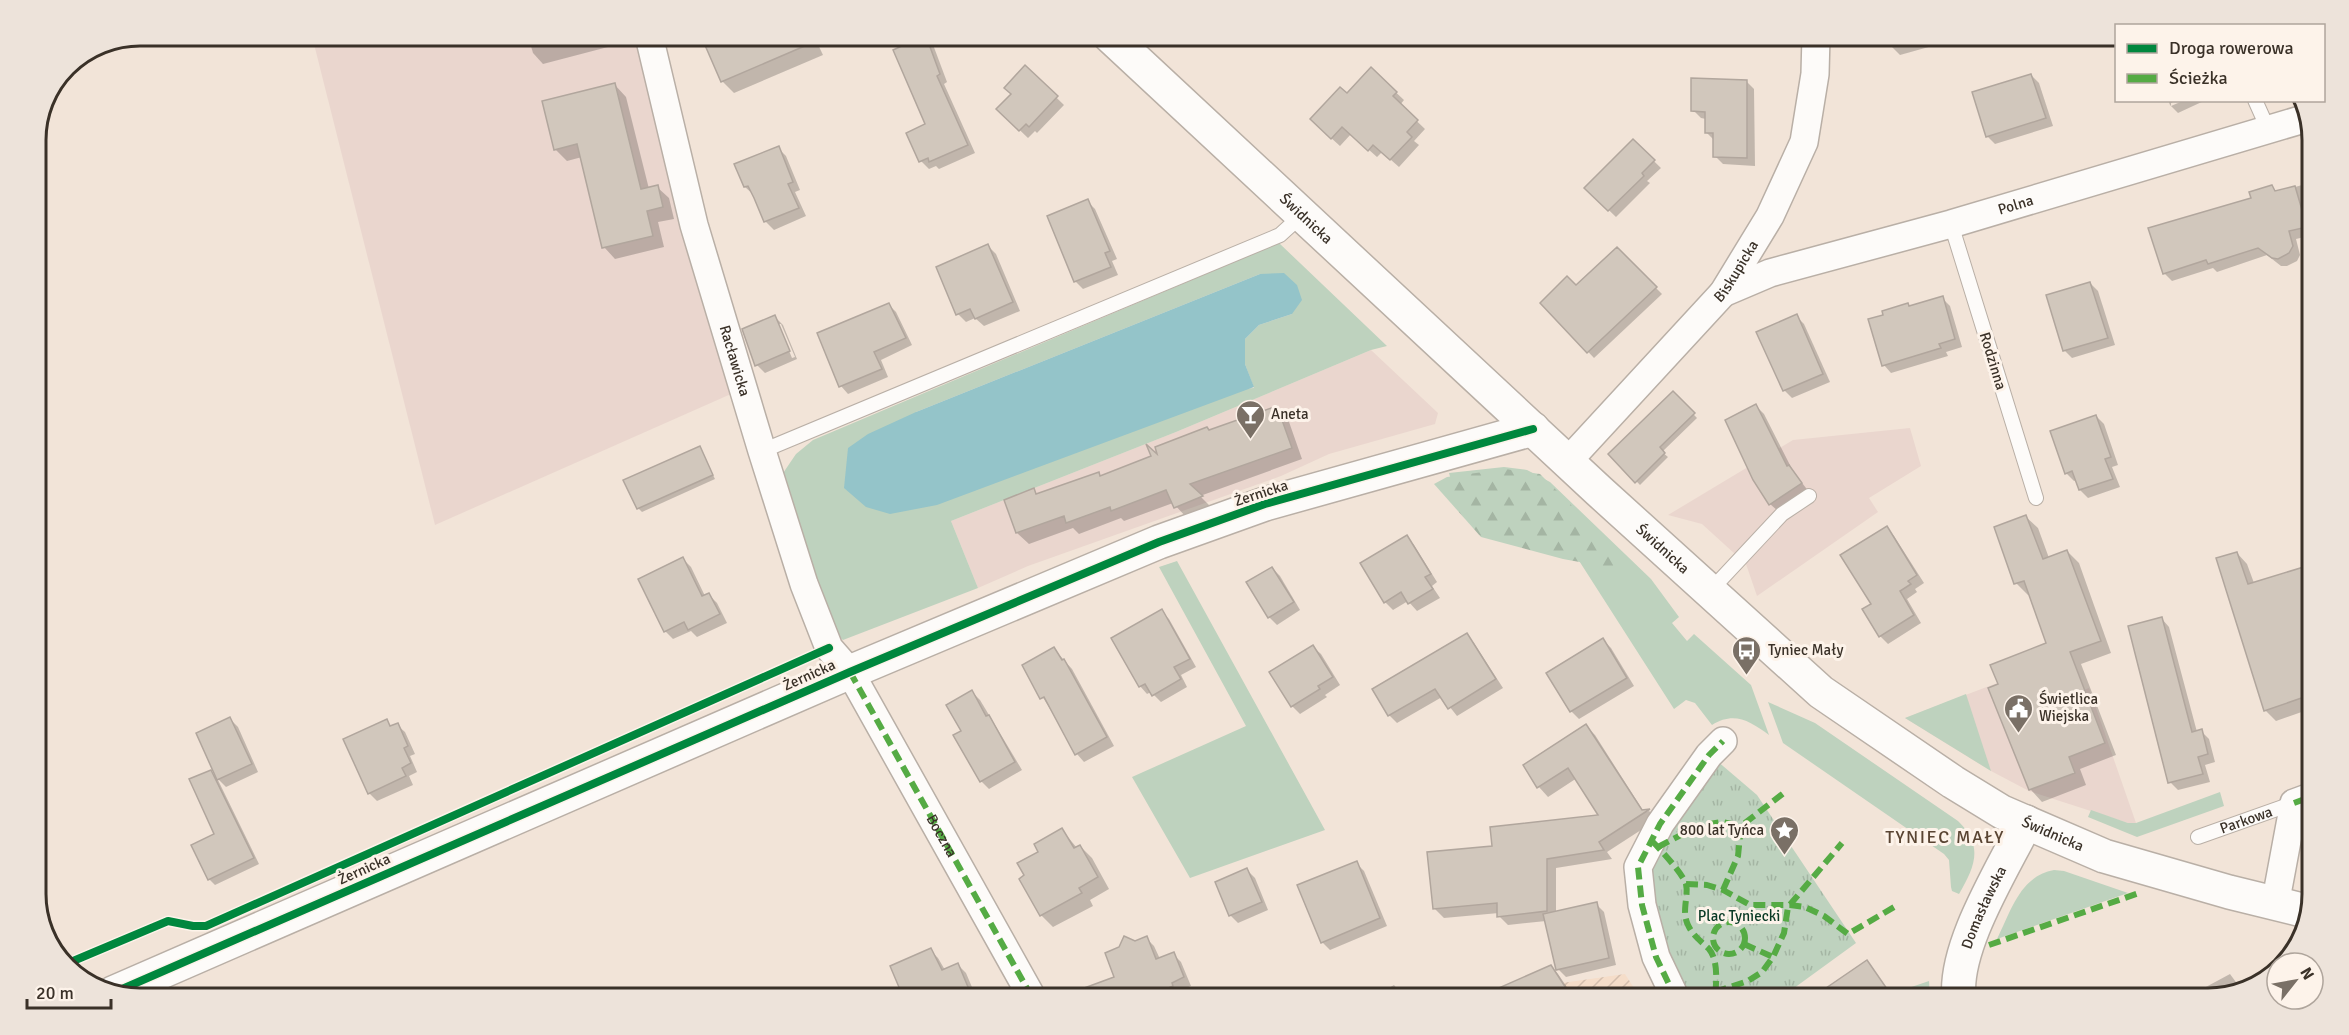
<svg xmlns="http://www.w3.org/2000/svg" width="2349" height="1035" font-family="Signika,sans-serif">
  <defs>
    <pattern id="industrial-furrows" width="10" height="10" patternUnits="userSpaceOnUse" patternTransform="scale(1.5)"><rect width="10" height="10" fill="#f5ddc9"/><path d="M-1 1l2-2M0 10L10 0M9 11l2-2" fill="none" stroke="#d3bead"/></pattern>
    <pattern id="forest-firs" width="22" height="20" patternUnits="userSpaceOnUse" patternTransform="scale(1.5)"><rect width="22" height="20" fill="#bed2be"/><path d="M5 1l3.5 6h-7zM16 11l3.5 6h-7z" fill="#a4b5a3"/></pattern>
    <pattern id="park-tufts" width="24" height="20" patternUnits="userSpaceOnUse" patternTransform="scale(1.5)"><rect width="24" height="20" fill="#bed2be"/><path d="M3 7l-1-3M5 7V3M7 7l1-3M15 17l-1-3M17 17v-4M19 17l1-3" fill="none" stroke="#a4b5a3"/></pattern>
  </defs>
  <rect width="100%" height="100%" fill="#f2e4d8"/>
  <!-- commercial -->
  <g fill="#ead6ce">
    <polygon points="312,36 640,36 731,394 435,525"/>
    <polygon points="1371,350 1438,413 1435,424 1329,454 1281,476 1028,566 978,588 951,521 1176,432"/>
    <polygon points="1910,428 1921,466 1869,498 1878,512 1757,596 1746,564 1702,524 1668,515 1793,440"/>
    <polygon points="2039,667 2053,702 2089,688 2136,823 2128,823 2029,791 1991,771 1905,718"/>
  </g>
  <!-- industrial -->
  <polygon fill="url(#industrial-furrows)" points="1625,974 1641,999 1520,999 1555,984"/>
  <!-- green -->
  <g fill="#bed2be" fill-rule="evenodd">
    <path d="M1279,243l108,103 -16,4 -195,82 -225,89 27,67 -135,52 -10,-8 -54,-153 17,-25 17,-14zM1260,274h24l8,40 -33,11 -14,14v25l9,24 -338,24z"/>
    <path d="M1504,467l23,3 23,12 101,97 28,38 -7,6 15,18 7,-7 57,51 18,50c-19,-14 -35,-24 -57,-10l-17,-22 -9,-3 -12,9 -139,-217 -84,-12 -2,-7z"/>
    <polygon points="1177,561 1325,830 1190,878 1132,777 1246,726 1159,567"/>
    <polygon points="1966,694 1991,771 1905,718"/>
    <path d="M1768,702l47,21 143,98c26,25 17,45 1,73l-7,-3 -1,-4 -2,-27 -5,-6 -161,-111z"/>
    <polygon points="2220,792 2224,806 2137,837 2088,817 2091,810 2128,823 2136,823"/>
    <path d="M2054,870l10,1 64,22 -131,46c14,-28 23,-63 57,-69z"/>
    <polygon points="1929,981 1930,999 1894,999 1891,994"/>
  </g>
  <!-- forest -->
  <polygon fill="url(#forest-firs)" points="1505,469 1540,474 1572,506 1618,569 1563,559 1481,537 1434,484 1447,477"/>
  <!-- park -->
  <polygon fill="url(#park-tufts)" points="1716,760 1757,795 1856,943 1779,999 1683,999 1651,909 1652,860"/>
  <!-- water -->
  <polygon fill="#94c4c9" points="1284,273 1297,285 1302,300 1292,314 1259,325 1245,339 1245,364 1254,387 937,505 890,514 866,507 844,488 848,448 868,434 916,412 1260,274"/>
  <!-- shadow -->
  <g fill="#0003" fill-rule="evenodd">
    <polygon points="528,36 626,36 627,42 543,64 533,53"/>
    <polygon points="703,36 814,36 823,55 734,93 722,81"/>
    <polygon points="920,36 926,36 932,42 947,82 944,84 975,153 939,169 936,166 929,169 921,161 927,125"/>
    <polygon points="1304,36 1335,36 1335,40 1309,40"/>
    <polygon points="1889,36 1968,36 1900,55 1892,47"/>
    <polygon points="1025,67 1064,105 1037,133 1035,131 1028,138 998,109 1012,94"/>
    <polygon points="1371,69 1404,100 1400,105 1425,129 1414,141 1419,145 1399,167 1382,152 1377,157 1351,134 1340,146 1319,127"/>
    <polygon points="2031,75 2039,83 2053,126 1995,144 1987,136"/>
    <polygon points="1746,81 1754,89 1755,166 1723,164 1715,156 1715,141 1706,132 1706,119 1701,118 1693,110"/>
    <polygon points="615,85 626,97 649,189 657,187 669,198 674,219 658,222 664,247 615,259 604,247 582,157 567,161 555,149"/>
    <polygon points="2168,100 2177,100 2171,103 2171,106 2185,100 2206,100 2178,113 2170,105"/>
    <polygon points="1633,141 1661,168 1647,181 1650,183 1616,217 1586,188"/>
    <polygon points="778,148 786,156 800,190 795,192 806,216 774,230 766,222 756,197 745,187"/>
    <polygon points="2313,182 2313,218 2309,219 2313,235 2296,239 2300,255 2297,261 2287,266 2281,266 2267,255 2217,272 2213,268 2172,281 2164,273 2253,199 2272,187 2277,192"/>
    <polygon points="1087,201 1095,209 1117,259 1112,261 1118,275 1083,289 1075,281"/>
    <polygon points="988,246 996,254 1020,311 984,326 975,318 966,322 958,314"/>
    <polygon points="1617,249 1662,294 1594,358 1542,303 1576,287"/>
    <polygon points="2090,283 2098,291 2115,345 2072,358 2064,350"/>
    <polygon points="2313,295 2313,317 2307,297"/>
    <polygon points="1942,298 1950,306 1962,347 1946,352 1948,356 1891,373 1884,365 1885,316 1908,304 1911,307"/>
    <polygon points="888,304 896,312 912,345 881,360 888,377 848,394 841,386"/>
    <polygon points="1796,316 1804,324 1830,382 1792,398 1784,390"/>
    <path d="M775,317l8,8 14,34 -32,14 -8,-8zM778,324h3l14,33 -3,1z"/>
    <polygon points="1673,393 1697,418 1662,452 1668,457 1640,485 1610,454"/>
    <polygon points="1756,406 1764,414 1793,471 1809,492 1778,511 1770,504"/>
    <polygon points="1277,407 1288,419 1302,459 1200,496 1212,508 1187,518 1173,503 1124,521 1121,518 1079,534 1073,528 1029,544 1017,533 1006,501 1033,490 1038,495 1098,474 1102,477 1159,459 1210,432"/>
    <polygon points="2096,416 2104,424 2118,465 2112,467 2120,487 2088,498 2080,490 2077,480 2074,481 2066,473"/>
    <polygon points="699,447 715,479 642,512 638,508"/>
    <polygon points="2313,516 2313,543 2310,540 2304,519"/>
    <polygon points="2026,517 2038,528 2049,558 2067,551 2079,563 2111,653 2081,664 2116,755 2080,769 2086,785 2042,802 2031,790 1990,688 2000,685 2048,644 2030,594 2028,595 2016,583"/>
    <polygon points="1887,528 1894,536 1924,583 1915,589 1917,592 1907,599 1921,623 1888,644 1880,636 1873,604"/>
    <polygon points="1406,537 1414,545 1437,582 1432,586 1440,598 1417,611 1408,601 1393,610 1385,602"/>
    <polygon points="2237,553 2247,564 2254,583 2306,568 2313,574 2313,708 2276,721 2265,710"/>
    <polygon points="683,559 691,567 705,596 709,595 717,603 727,623 697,637 691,631 673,639 665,631"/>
    <polygon points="1272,568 1280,576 1300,610 1277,625 1269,617"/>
    <polygon points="1161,611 1169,619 1196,667 1181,675 1187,687 1161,702 1151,692 1147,694 1140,686"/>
    <polygon points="2162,619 2169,627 2197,732 2201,731 2209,739 2215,762 2205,765 2210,782 2178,790 2170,782"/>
    <polygon points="1466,635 1474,643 1503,688 1457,716 1442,697 1397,723 1389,715"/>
    <polygon points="1603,640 1611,648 1634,686 1579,719 1571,711"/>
    <polygon points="1313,647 1321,654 1340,685 1325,695 1327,697 1300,714 1292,706"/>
    <polygon points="1054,649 1072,669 1114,746 1084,762 1077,754 1024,666"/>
    <polygon points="972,692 980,700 1022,770 989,789 981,781 963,731"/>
    <polygon points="230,719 238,727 258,772 226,787 218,779"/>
    <polygon points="387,721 392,727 397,725 405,732 415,754 410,756 417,772 409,776 413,785 377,801 369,793"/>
    <polygon points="1586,726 1595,735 1644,812 1649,811 1658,819 1607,852 1612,859 1556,868 1556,913 1596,904 1604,912 1616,965 1566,977 1558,969 1546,921 1508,925 1499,916 1499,913 1444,918 1434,908 1494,847 1601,816 1577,778 1548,797 1539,787 1525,766"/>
    <polygon points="210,771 217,778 259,864 215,885 209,879 216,835"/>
    <polygon points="1062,830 1077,848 1080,846 1092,858 1109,889 1090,900 1093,906 1053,927 1041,915 1021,879 1026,876 1040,852"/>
    <polygon points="1356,863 1364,871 1387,926 1330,950 1322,942"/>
    <polygon points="1247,870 1255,878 1268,910 1238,923 1230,915"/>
    <polygon points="1146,938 1154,946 1160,959 1173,954 1181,962 1191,986 1179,991 1180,994 1169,999 1096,999 1116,977 1135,943"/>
    <polygon points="930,950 938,958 945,970 958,965 966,973 977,999 906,999"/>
    <polygon points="1867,962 1895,999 1807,999 1811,996 1814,998"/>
    <polygon points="1551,966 1558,974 1575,999 1497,999"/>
    <polygon points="2230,974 2241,989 2209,999 2174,999 2187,991 2191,995"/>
    <polygon points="1394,985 1403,996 1413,991 1420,999 1370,999"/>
  </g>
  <!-- building -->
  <g fill="#d1c7bc" stroke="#b1a69d" stroke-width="1.5">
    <polygon points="701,36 828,36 721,82"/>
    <polygon points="916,36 926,36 940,74 937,76 968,145 929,162 928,158 919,162 906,133 925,124 893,50 902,46 900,43"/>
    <polygon points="1025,65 1058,96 1029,127 1026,124 1019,131 996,109 1011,94 1004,88"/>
    <polygon points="1371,67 1397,92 1393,96 1418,120 1407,132 1412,137 1390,160 1373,145 1368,151 1342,127 1331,139 1310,119 1340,87 1347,93"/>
    <polygon points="2031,74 2046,118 1986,137 1972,92"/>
    <polygon points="1691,78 1747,80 1747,158 1713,157 1713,133 1705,133 1705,112 1691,111"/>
    <polygon points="615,83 641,189 658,185 663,207 647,211 653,236 602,248 577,144 554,150 542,101"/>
    <polygon points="1633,139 1655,160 1642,173 1644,176 1608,211 1584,188"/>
    <polygon points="779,146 793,182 788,184 799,208 764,222 754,198 748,186 744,187 734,164"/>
    <polygon points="2272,185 2275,191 2295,186 2307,227 2289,231 2293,246 2289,253 2278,259 2272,258 2258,248 2208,264 2206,260 2163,274 2148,228 2251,198 2249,192"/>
    <polygon points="1088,199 1110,251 1105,253 1111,267 1074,282 1047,216"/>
    <polygon points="988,244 1013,302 975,319 970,309 956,315 936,267"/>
    <polygon points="1617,247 1657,287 1587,353 1540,303 1567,276 1576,285"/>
    <polygon points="2090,282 2108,338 2063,351 2046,295"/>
    <polygon points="1943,296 1955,339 1939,344 1941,348 1882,366 1868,319 1883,315 1882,311 1908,303 1909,306"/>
    <polygon points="889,303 906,338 874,352 882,369 839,387 817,333"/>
    <polygon points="1797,314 1823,374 1783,391 1756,332"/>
    <polygon points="775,315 790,351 755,366 742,329"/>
    <polygon points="1673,391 1695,413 1660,447 1665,453 1635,483 1608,454"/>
    <polygon points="1756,404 1787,466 1789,465 1802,483 1769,505 1753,480 1725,420"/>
    <polygon points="1277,406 1292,448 1190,484 1203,496 1174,508 1166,490 1111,511 1110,507 1066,523 1064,516 1016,533 1004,500 1034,488 1036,494 1099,472 1100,476 1151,456 1146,444 1157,454 1155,447 1207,427 1209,430"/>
    <polygon points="2096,415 2111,457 2105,459 2113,479 2079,490 2072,471 2065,474 2050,431"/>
    <polygon points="700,446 713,475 637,509 623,480"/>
    <polygon points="2026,515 2043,559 2067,550 2101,641 2070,652 2105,743 2069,757 2075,773 2029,790 1988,688 1998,684 1990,665 2046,643 2024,581 2014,584 1994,527"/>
    <polygon points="1887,526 1917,575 1908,581 1911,584 1900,591 1914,615 1879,637 1862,609 1871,604 1840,555"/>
    <polygon points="1407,535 1431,574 1425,577 1433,589 1408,604 1401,592 1384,603 1360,563"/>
    <polygon points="2237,552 2248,584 2307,566 2313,585 2313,694 2264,711 2216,558"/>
    <polygon points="683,557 702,596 709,593 720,614 688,630 684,622 664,632 638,579"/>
    <polygon points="1272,567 1294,602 1268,618 1246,582"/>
    <polygon points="1162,609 1190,659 1174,667 1181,679 1152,696 1145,684 1139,687 1111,638"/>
    <polygon points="2162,617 2192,732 2202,729 2208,754 2198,757 2203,774 2168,783 2128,626"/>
    <polygon points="1467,633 1496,679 1448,709 1435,689 1388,716 1372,689"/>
    <polygon points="1603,638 1627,678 1570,712 1546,673"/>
    <polygon points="1313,645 1333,677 1318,686 1320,689 1291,707 1269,672"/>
    <polygon points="1054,647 1062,660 1064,659 1107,737 1075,755 1044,697 1040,699 1022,665"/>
    <polygon points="972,690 986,716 989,715 1015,762 980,782 953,735 961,731 946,705"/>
    <polygon points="230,717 252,764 217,780 196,733"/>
    <polygon points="387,719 390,726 398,723 408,746 404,748 411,763 402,768 406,776 368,794 343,739"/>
    <polygon points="1586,724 1642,810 1650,809 1599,842 1604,850 1547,859 1547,911 1497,917 1497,903 1433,909 1427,852 1492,846 1490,827 1598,815 1568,768 1537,788 1523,765"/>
    <polygon points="211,770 254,858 208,880 191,845 214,834 189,779"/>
    <polygon points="1062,828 1074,848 1080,845 1098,877 1079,888 1082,893 1040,916 1019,879 1024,875 1017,863 1038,852 1034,844"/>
    <polygon points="1357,861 1380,918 1321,943 1297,885"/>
    <polygon points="1247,868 1262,902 1229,916 1215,882"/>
    <polygon points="1597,902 1609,958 1556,970 1543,914"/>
    <polygon points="1124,936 1135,941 1147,936 1156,959 1174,952 1184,977 1172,983 1173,986 1142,999 1061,999 1060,997 1114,977 1105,953 1119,947"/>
    <polygon points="931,948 942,970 958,963 973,999 904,999 890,966"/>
    <polygon points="1867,960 1894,999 1810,999"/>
    <polygon points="1551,965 1573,999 1474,999"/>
  </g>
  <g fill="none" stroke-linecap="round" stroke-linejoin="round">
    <defs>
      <g id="lane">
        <polyline points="2255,100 2268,129"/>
        <polyline points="1951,224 2036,498"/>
        <polyline points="762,451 1280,235 1303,214"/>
        <polyline points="1710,591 1782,514 1809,496"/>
        <path id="s1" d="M2198,837l96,-34"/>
      </g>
      <g id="street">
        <path id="s2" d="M649,36l45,189 68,226 42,133 25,64 21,24 183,327"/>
        <path id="s3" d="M1723,293l47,-20 181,-49 356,-106"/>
        <path id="s4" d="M1568,461l155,-168 47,-77 34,-74 11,-68 1,-38"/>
        <polyline points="2275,905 2294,803 2313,796"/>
        <polyline points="1676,999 1656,957 1642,905 1638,867 1660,824 1709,755 1723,741"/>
      </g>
      <g id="secondary">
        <path id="s5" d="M1110,36l489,455 222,201 132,90 49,30 102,44 125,36 81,20"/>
        <polyline points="113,993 850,672 1159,542 1265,504 1533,429"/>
        <path id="s6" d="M1959,999c-6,-52 44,-130 67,-177"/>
      </g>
    </defs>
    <!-- lane casing -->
    <use href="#lane" stroke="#b9afa6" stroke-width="16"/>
    <!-- street casing -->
    <use href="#street" stroke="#b9afa6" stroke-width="30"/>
    <!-- secondary casing -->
    <use href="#secondary" stroke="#b9afa6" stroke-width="36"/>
    <!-- lane -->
    <use href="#lane" stroke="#fdfbf9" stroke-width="14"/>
    <!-- street -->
    <use href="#street" stroke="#fdfbf9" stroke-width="27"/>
    <!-- secondary -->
    <use href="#secondary" stroke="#fdfbf9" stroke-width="33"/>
    <!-- quiet -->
    <g stroke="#55ab44" stroke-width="6" stroke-dasharray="12 6" stroke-linecap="butt">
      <polyline points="850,672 1033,999"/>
      <polyline points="2294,803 2313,796"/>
      <path d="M1652,841c8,8 31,33 34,43 3,12 -5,27 2,41 5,11 13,16 21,24 10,12 7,35 6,49"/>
      <polyline points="1658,847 1698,826 1722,822 1741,826"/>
      <polyline points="1686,884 1707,885 1723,890 1750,905 1790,905 1805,907 1824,916 1848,934 1896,906"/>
      <polyline points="1723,890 1738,856 1741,826 1785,792"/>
      <circle cx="1729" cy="938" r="16"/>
      <polyline points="1744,944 1773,957"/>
      <polyline points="1989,945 2139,893"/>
      <polyline points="1715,992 1748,981 1762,972 1773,957 1784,933 1788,907 1842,843"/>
      <polyline points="1676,999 1656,957 1642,905 1638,867 1660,824 1709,755 1723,741"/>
    </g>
    <defs>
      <g id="cycleway">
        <polyline points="66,964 168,921 193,926 206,926 829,648"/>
        <polyline points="113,993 850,672 1159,542 1265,504 1533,429"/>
      </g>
    </defs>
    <!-- cycleway casing -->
    <use href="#cycleway" stroke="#fdf3ea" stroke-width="11"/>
    <!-- cycleway -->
    <use href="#cycleway" stroke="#00873e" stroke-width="8"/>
  </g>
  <!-- icons -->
  <defs>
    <symbol id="bar-pin" viewBox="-11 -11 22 30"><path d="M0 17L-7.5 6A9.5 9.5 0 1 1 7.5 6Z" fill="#7a7066" stroke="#fdf3ea"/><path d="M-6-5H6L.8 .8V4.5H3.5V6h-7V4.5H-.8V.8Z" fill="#fff"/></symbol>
    <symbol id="bus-pin" viewBox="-11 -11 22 30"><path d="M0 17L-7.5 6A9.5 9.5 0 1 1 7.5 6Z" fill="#7a7066" stroke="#fdf3ea"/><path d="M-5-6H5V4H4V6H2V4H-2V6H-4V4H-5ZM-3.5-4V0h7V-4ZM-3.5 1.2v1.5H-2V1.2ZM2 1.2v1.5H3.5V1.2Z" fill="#fff"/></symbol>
    <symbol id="civic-pin" viewBox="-11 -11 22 30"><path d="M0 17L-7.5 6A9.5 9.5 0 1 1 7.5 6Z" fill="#7a7066" stroke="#fdf3ea"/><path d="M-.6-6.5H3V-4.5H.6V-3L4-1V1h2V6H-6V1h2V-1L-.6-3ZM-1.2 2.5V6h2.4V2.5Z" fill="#fff"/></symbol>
    <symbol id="sight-pin" viewBox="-11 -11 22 30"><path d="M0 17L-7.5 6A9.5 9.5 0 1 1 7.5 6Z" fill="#7a7066" stroke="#fdf3ea"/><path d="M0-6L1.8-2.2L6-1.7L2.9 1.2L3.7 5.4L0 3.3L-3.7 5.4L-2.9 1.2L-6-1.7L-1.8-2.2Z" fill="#fff"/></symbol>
  </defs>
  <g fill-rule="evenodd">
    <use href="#bar-pin" x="1234" y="398" width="33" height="45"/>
    <use href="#bus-pin" x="1730" y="634" width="33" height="45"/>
    <use href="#civic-pin" x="2002" y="692" width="33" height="45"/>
    <use href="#sight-pin" x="1768" y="814" width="33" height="45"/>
  </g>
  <g text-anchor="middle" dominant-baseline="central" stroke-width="6" stroke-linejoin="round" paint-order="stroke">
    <!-- street labels -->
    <g font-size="15" fill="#3a3128" stroke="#fdf3ea">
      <text stroke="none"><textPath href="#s3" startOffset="306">Polna</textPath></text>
      <text stroke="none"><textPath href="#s5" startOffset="268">Świdnicka</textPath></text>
      <text stroke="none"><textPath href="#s4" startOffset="254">Biskupicka</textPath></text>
      <text stroke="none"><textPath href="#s2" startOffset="336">Racławicka</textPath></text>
      <text transform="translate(1993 361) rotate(73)">Rodzinna</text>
      <text transform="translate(1261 493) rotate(-18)">Żernicka</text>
      <text stroke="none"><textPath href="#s5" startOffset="754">Świdnicka</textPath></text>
      <text transform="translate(809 675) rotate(-24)">Żernicka</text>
      <text stroke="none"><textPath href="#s1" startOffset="51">Parkowa</textPath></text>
      <text stroke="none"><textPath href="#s5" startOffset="1240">Świdnicka</textPath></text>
      <text stroke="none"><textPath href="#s2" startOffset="858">Boczna</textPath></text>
      <text transform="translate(364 869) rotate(-24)">Żernicka</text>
      <text stroke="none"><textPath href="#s6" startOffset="96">Domasławska</textPath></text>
    </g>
    <!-- poi labels -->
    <g font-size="15" fill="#3a3128" stroke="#fdf3ea" text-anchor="start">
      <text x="1271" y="414">Aneta</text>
      <text x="1768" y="650">Tyniec Mały</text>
      <text x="2039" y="699">Świetlica<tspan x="2039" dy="17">Wiejska</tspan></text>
      <text x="1764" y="830" text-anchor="end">800 lat Tyńca</text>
    </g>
    <!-- park labels -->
    <g font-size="15" fill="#093a25" stroke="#fdf3ea">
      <text x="1739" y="916">Plac Tyniecki</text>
    </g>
    <!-- quarter labels -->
    <g font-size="18" letter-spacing="1.5" fill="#5a4533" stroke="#fdf3ea">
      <text x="1945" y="837">TYNIEC MAŁY</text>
    </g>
  </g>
  <!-- crop -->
  <path d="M0 0H2349V1035H0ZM140 46H2208A94 94 0 0 1 2302 140V894A94 94 0 0 1 2208 988H140A94 94 0 0 1 46 894V140A94 94 0 0 1 140 46Z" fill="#ede3da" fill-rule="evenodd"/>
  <path fill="none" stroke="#3a3128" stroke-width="3" d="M140 46H2208A94 94 0 0 1 2302 140V894A94 94 0 0 1 2208 988H140A94 94 0 0 1 46 894V140A94 94 0 0 1 140 46Z"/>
  <!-- legend -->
  <rect x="2115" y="24" width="210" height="78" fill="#fdf3ea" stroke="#afa59c" stroke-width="1.5"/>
  <rect x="2127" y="44" width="30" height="9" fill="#00873e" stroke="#afa59c" stroke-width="1.5"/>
  <text x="2169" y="54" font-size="18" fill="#3a3128">Droga rowerowa</text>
  <rect x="2127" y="74" width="30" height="9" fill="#55ab44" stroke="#afa59c" stroke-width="1.5"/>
  <text x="2169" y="84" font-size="18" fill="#3a3128">Ścieżka</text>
  <!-- north arrow -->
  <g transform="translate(2295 981) rotate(59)"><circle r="28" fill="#fdf3ea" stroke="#afa59c" stroke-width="1.5"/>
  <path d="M0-4.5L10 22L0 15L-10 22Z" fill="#7a7066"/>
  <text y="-9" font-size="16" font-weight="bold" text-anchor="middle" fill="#3a3128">N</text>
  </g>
  <!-- scale -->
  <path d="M27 999v9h84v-9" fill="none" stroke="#3a3128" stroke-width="3"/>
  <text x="36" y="999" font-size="18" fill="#3a3128" stroke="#fdf3ea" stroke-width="4.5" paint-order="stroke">20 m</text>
</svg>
